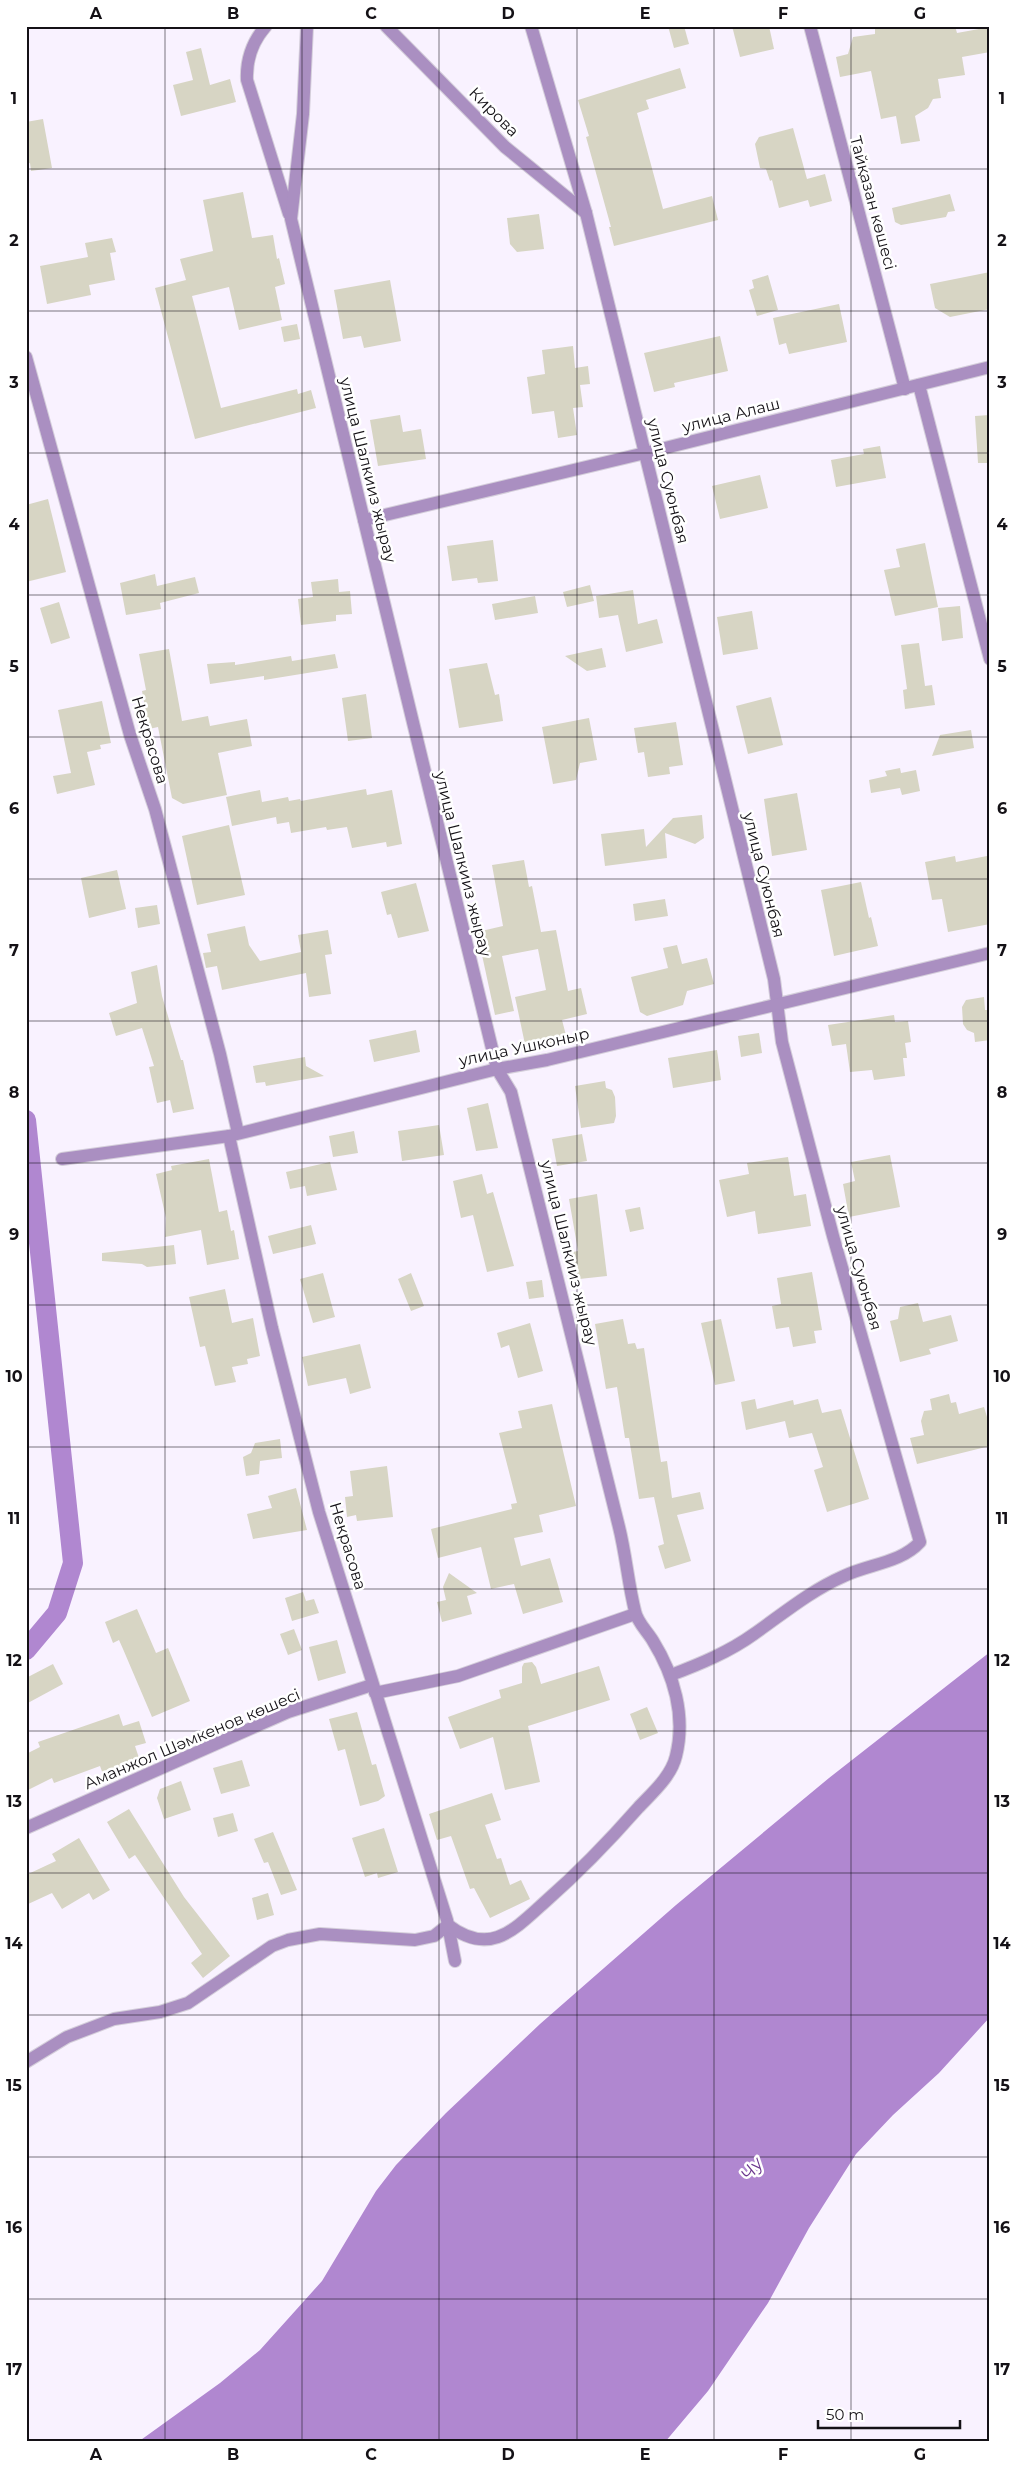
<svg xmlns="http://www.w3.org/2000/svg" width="1016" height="2468" font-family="Montserrat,sans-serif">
  <rect width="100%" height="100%" fill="#f9f2ff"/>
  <!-- water -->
  <polygon fill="#b087d0" points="990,1652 990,2017 939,2073 893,2115 856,2154 809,2228 768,2303 708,2391 665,2442 138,2442 220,2383 260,2350 322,2281 376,2191 396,2165 446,2113 540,2024 676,1905 829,1778"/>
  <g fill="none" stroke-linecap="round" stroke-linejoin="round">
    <!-- canal -->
    <polyline stroke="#b087d0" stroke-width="20" points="26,1120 73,1563 57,1613 26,1650"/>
  </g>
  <!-- building -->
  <g fill="#d7d5c4">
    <polygon points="668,26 684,26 689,44 674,48"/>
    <polygon points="732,26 769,26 774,49 740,57"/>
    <polygon points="875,26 934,26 934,29 955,26 957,33 990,27 990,52 962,57 965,75 938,79 941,98 933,99 928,108 915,116 920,141 901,144 896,116 881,119 871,71 840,77 836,57 848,54 853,37 875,34"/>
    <polygon points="201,48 210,85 230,79 236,102 181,116 173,85 193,80 186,52"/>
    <polygon points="680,68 686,88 646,100 649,109 637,113 663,209 712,196 718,220 614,246 609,227 611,227 586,137 589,136 578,100"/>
    <polygon points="43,119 52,168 31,171 30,163 26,164 26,122"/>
    <polygon points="793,128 807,179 825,174 832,201 810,207 808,200 779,208 772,180 770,181 766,169 760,168 755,144 759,137"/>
    <polygon points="243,192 252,238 273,235 277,259 279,258 285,284 275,287 282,320 239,330 229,287 192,296 221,408 297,389 298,394 311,390 316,408 195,439 155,288 186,280 180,259 213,251 203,200"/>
    <polygon points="950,194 955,211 948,212 946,217 901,225 895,222 892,208"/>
    <polygon points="539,214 544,249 517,252 510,244 507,218"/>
    <polygon points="112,238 116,252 110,253 115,280 89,285 91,295 47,304 40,266 88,257 85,243"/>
    <polygon points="990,272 990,309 950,317 935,308 930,284"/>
    <polygon points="768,275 778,310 757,316 749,290 754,288 752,280"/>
    <polygon points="390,280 401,341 364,348 361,336 343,339 334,290"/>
    <polygon points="839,304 847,342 789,354 786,343 779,345 773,318"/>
    <polygon points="297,324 300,339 284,342 281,327"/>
    <polygon points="720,336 728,371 674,383 675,387 654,392 644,353"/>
    <polygon points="573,346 575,368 588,366 590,384 580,385 583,407 573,408 577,435 558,438 554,411 532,414 527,377 545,374 542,350"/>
    <polygon points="400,415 403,432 421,429 426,459 378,466 370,420"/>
    <polygon points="990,415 990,463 978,463 975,416"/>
    <polygon points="880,446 886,478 836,487 831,460 864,454 863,449"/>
    <polygon points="760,475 768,508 720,519 712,486"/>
    <polygon points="48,499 66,572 26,582 26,505"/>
    <polygon points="493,540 498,581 478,583 477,578 452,581 447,546"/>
    <polygon points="925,543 938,607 895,616 884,570 900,567 896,549"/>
    <polygon points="155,574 157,586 195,577 199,593 160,603 161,609 126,615 120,583"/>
    <polygon points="338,579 339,592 350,591 352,614 336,615 336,621 301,625 298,599 313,597 311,582"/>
    <polygon points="590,585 594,601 567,607 563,592"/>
    <polygon points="633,590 638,624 657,619 663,643 626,652 618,615 599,618 596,596"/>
    <polygon points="535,596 538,613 495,620 492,604"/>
    <polygon points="59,602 70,638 51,644 40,608"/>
    <polygon points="960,606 963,638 942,641 938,608"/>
    <polygon points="752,611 758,649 723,655 717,617"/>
    <polygon points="919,643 925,686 932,685 935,705 905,709 903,690 907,689 901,645"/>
    <polygon points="602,648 606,667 587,671 565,656"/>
    <polygon points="169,649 182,721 208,716 210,726 247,719 252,746 218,753 227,795 183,804 172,798 158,727 149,729 142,691 146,690 139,654"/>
    <polygon points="335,654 338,668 264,680 264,676 210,684 207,664 235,662 235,665 291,656 292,661"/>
    <polygon points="487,663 495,695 499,694 503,721 459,728 449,669"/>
    <polygon points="366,694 372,738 348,741 342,698"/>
    <polygon points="771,697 783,745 748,754 736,706"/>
    <polygon points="102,701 111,743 100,745 101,749 87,752 95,785 57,794 53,776 71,773 58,710"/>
    <polygon points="589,718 597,760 580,763 576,780 553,784 542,727"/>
    <polygon points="676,722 683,765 669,767 670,774 648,777 644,752 638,753 634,728"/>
    <polygon points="971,730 974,748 932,756 940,735"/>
    <polygon points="900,768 901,773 916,770 920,791 902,795 900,788 871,793 869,780 887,776 885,771"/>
    <polygon points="366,789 367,795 392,790 402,844 387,847 386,842 352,848 347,827 327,830 326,827 291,833 289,822 277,824 276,817 232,826 226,797 260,790 262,802 288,797 289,801 300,799 301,801"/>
    <polygon points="797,793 807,850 772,856 764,799"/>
    <polygon points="702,815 704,838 695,844 665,833 667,858 605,866 601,834 644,829 646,847 673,818"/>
    <polygon points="229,825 245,895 197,905 182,836"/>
    <polygon points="955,856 956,862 987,856 990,873 990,894 987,894 990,924 948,932 942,899 932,900 925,862"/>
    <polygon points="524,860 529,887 532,886 541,932 556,930 568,991 581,988 587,1014 562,1020 568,1043 547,1048 546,1045 526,1049 515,997 546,990 538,949 502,956 514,1011 495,1015 477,932 503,926 492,865"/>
    <polygon points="117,870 126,909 89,918 81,878"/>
    <polygon points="861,882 869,918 871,917 878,946 834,956 821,890"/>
    <polygon points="416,883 429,931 398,938 391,914 387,915 381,892"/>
    <polygon points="665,899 668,916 635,921 633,904"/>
    <polygon points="157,905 160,924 138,928 135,908"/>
    <polygon points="245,926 249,945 260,961 301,952 298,935 328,930 332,954 325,955 331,994 309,997 306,973 222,990 217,966 206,968 203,953 211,952 207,934"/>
    <polygon points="677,945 682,964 707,958 714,984 687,991 683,1005 647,1016 640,1012 631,977 668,968 663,948"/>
    <polygon points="157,965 162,996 181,1060 183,1060 194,1109 173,1113 170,1100 157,1103 149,1067 154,1066 142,1028 116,1036 109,1013 137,1003 131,972"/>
    <polygon points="984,997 985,1010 990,1010 990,1040 975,1042 974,1033 967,1030 963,1024 962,1007 966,1000"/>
    <polygon points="894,1015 895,1022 908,1021 911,1042 905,1043 907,1058 903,1058 905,1076 874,1080 872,1070 850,1072 846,1044 832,1046 828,1025"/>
    <polygon points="416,1030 420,1052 374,1062 369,1040"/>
    <polygon points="759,1033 762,1053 741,1057 738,1036"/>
    <polygon points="717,1050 721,1080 673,1088 668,1058"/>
    <polygon points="305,1057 306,1066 324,1076 266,1086 265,1082 256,1083 253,1066"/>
    <polygon points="605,1081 606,1088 612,1090 615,1097 616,1116 614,1123 581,1128 575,1086"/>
    <polygon points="488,1103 498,1148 476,1151 467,1108"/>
    <polygon points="439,1125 444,1155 402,1161 398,1131"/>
    <polygon points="354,1131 358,1153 333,1157 329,1136"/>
    <polygon points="582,1134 587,1161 557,1166 552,1139"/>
    <polygon points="890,1155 900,1207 849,1217 843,1184 855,1181 851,1162"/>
    <polygon points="788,1157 794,1196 806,1194 811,1226 758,1234 755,1211 727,1217 719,1180 749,1174 747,1163"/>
    <polygon points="209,1159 219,1212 227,1210 231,1231 234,1230 239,1259 207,1265 201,1230 165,1237 166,1218 156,1174 172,1170 171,1166"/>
    <polygon points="330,1162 337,1190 307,1196 305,1186 290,1189 286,1172"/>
    <polygon points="482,1174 487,1194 493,1192 514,1266 487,1272 473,1215 461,1218 453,1181"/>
    <polygon points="597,1194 607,1276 570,1280 567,1253 578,1251 569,1199"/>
    <polygon points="640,1207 644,1229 630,1232 625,1210"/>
    <polygon points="311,1225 316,1244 273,1254 268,1236"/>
    <polygon points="174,1245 176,1264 147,1267 142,1264 102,1261 102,1253"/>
    <polygon points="812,1272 822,1330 814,1331 816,1343 793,1347 789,1327 776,1329 772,1306 781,1304 777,1278"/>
    <polygon points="323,1273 335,1317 313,1323 300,1279"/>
    <polygon points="411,1273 424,1306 411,1311 398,1279"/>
    <polygon points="542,1280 544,1297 529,1299 526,1282"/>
    <polygon points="225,1289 232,1323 253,1318 260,1356 247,1359 248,1364 232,1367 236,1382 215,1386 205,1346 200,1347 189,1297"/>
    <polygon points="918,1303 923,1322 951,1315 958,1341 929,1349 931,1354 900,1362 890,1321 898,1319 900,1307"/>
    <polygon points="623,1319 628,1344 635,1343 637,1349 644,1348 661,1462 667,1461 672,1498 700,1492 704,1509 677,1515 691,1561 665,1569 658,1546 664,1544 654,1497 639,1499 629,1438 625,1438 617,1387 606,1389 595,1324"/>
    <polygon points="721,1319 735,1381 715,1385 701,1323"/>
    <polygon points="530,1323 543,1371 518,1378 509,1345 501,1348 497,1333"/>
    <polygon points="360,1344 371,1388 350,1394 346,1378 308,1386 302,1357"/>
    <polygon points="949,1394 951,1403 956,1402 959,1414 984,1407 990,1427 990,1446 917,1464 910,1438 924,1435 921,1421 924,1411 932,1410 930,1399"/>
    <polygon points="755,1399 757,1409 793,1400 794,1405 818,1399 822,1413 841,1409 869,1499 827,1512 814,1470 823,1467 812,1433 789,1438 785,1421 746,1430 741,1402"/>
    <polygon points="552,1404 576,1506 539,1515 543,1532 514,1538 521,1566 550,1558 563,1602 523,1614 514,1584 491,1589 481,1547 438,1558 431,1529 512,1509 511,1504 517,1503 499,1433 522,1428 518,1411"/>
    <polygon points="280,1439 282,1458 260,1461 259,1474 246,1476 243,1457 251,1453 255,1443"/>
    <polygon points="387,1466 393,1517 357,1521 356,1515 347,1517 345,1497 353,1496 350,1471"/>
    <polygon points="296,1488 307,1530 253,1539 247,1514 272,1508 268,1496"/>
    <polygon points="449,1573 477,1593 467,1596 472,1614 442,1622 437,1602 446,1600 443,1587"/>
    <polygon points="303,1592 306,1601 314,1599 319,1613 292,1621 285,1598"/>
    <polygon points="137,1609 156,1653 168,1648 190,1701 152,1717 123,1649 119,1640 113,1643 105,1622"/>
    <polygon points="294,1629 302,1650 288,1655 280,1634"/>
    <polygon points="337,1640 346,1673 318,1681 309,1647"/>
    <polygon points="532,1662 536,1667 541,1684 599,1666 610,1700 528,1726 540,1782 505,1790 493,1737 460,1749 448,1717 501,1698 499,1690 522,1683 522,1667 524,1663"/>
    <polygon points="53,1664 63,1684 26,1704 26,1678"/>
    <polygon points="647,1707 658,1733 640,1740 630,1714"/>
    <polygon points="357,1712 372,1765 376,1764 385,1796 378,1801 360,1806 345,1749 338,1751 329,1719"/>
    <polygon points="119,1714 123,1726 139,1721 146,1743 135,1746 141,1764 104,1777 100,1766 54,1783 52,1778 26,1791 26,1754 40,1747 38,1742"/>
    <polygon points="242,1760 250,1786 221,1794 213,1768"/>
    <polygon points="181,1781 191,1810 164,1819 157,1798 160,1789"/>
    <polygon points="492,1793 501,1820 485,1825 497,1859 501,1858 510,1885 521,1880 530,1899 490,1918 474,1888 470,1889 451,1836 437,1840 429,1814"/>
    <polygon points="129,1809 184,1897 230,1956 203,1978 191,1963 202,1954 135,1855 129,1859 107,1822"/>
    <polygon points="233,1813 238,1831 218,1837 213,1818"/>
    <polygon points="384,1828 398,1872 378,1878 377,1873 365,1877 352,1838"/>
    <polygon points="273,1832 297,1890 281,1895 268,1862 264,1863 254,1839"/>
    <polygon points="79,1838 110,1890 93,1900 89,1893 62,1909 52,1893 26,1905 26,1875 56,1861 52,1854"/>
    <polygon points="268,1893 274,1915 257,1920 252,1898"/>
  </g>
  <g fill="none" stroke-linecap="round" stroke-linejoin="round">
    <defs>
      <g id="street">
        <path d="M266,26c-14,16 -20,33 -19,54l42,134"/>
        <polyline points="386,26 505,147 586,213"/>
        <path d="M531,26l55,187 188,766 8,63 51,194 87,306c-19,21 -51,22 -76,34 -34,15 -60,37 -90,58 -25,18 -54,30 -83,41"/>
        <polyline points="810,26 905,389"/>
        <polyline points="26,357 130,735 155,809 220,1054 238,1133"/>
        <polyline points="919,385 990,659"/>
        <polyline points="364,520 645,453 990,367"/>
        <polyline points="229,1136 272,1328 319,1512 447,1920 455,1961"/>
        <polyline points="62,1159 229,1136 497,1069 547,1060 990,953"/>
        <polyline points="375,1693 458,1676 635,1614"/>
        <polyline points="26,1828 288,1712 372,1685"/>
        <path d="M26,2062l41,-25 47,-18 46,-7 28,-9 84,-57 16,-6 32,-6 95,6 19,-4 14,-11c42,32 66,5 98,-24 33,-29 63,-60 92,-93 14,-15 33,-31 38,-52 10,-40 -2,-81 -23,-115 -6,-10 -16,-19 -18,-30 -7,-28 -9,-56 -16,-84 -35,-145 -71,-290 -108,-435l-14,-23 -206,-850 12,-105 4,-88"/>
      </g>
    </defs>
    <!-- street casing -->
    <use href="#street" stroke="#d4ceda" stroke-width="14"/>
    <!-- street -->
    <use href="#street" stroke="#aa8fc1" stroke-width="12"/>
  </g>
  <!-- grid -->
  <path fill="none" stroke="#141116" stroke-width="1" stroke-opacity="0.55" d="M165,26v2416M302,26v2416M439,26v2416M577,26v2416M714,26v2416M851,26v2416M26,169h964M26,311h964M26,453h964M26,595h964M26,737h964M26,879h964M26,1021h964M26,1163h964M26,1305h964M26,1447h964M26,1589h964M26,1731h964M26,1873h964M26,2015h964M26,2157h964M26,2299h964"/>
  <g text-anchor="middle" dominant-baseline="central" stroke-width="5" stroke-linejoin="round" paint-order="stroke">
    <!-- street labels -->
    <g font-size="16" fill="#141116" stroke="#fff">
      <text transform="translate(494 112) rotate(45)">Кирова</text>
      <text transform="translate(873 203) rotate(75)">Тайқазан көшесі</text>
      <text transform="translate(731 415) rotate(-14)">улица Алаш</text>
      <text transform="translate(368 470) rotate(76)">улица Шалкииз жырау</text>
      <text transform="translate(668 481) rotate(76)">улица Суюнбая</text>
      <text transform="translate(150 740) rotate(73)">Некрасова</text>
      <text transform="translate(463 864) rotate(76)">улица Шалкииз жырау</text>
      <text transform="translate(764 875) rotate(76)">улица Суюнбая</text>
      <text transform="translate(524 1047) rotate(-12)">улица Ушконыр</text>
      <text transform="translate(569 1253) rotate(76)">улица Шалкииз жырау</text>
      <text transform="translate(859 1268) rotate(74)">улица Суюнбая</text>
      <text transform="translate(348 1546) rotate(73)">Некрасова</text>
      <text transform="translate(192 1739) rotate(-23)">Аманжол Шәмкенов көшесі</text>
    </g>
    <!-- water labels -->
    <g font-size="18" font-style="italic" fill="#6b378e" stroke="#fff">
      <text transform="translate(752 2169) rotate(-51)">Чу</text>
    </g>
  </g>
  <!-- border -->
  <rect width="1016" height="2468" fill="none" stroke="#ffffff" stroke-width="55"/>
  <!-- scale -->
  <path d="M818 2420v8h142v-8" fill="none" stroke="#141116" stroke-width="2.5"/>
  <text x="826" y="2420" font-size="15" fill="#141116" stroke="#ffffff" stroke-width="4" paint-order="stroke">50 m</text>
  <rect x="28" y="28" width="960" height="2412" fill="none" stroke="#141116" stroke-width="2"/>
  <g font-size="16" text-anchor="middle" font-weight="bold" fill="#141116">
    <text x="96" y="19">A</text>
    <text x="233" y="19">B</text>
    <text x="371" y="19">C</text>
    <text x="508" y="19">D</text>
    <text x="645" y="19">E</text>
    <text x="783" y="19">F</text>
    <text x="920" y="19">G</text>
    <text x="14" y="104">1</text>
    <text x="1002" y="104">1</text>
    <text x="14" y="246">2</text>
    <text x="1002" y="246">2</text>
    <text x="14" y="388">3</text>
    <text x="1002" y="388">3</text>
    <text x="14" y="530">4</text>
    <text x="1002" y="530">4</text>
    <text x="14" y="672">5</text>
    <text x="1002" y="672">5</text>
    <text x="14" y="814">6</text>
    <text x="1002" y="814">6</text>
    <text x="14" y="956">7</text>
    <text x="1002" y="956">7</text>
    <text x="14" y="1098">8</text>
    <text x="1002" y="1098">8</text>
    <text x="14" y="1240">9</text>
    <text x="1002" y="1240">9</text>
    <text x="14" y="1382">10</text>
    <text x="1002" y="1382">10</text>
    <text x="14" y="1524">11</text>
    <text x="1002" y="1524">11</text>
    <text x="14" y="1666">12</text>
    <text x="1002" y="1666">12</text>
    <text x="14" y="1807">13</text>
    <text x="1002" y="1807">13</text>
    <text x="14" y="1949">14</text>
    <text x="1002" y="1949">14</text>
    <text x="14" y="2091">15</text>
    <text x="1002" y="2091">15</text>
    <text x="14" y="2233">16</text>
    <text x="1002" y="2233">16</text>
    <text x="14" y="2375">17</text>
    <text x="1002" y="2375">17</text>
    <text x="96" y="2460">A</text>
    <text x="233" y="2460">B</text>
    <text x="371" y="2460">C</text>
    <text x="508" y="2460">D</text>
    <text x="645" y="2460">E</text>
    <text x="783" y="2460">F</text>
    <text x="920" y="2460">G</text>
  </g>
</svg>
